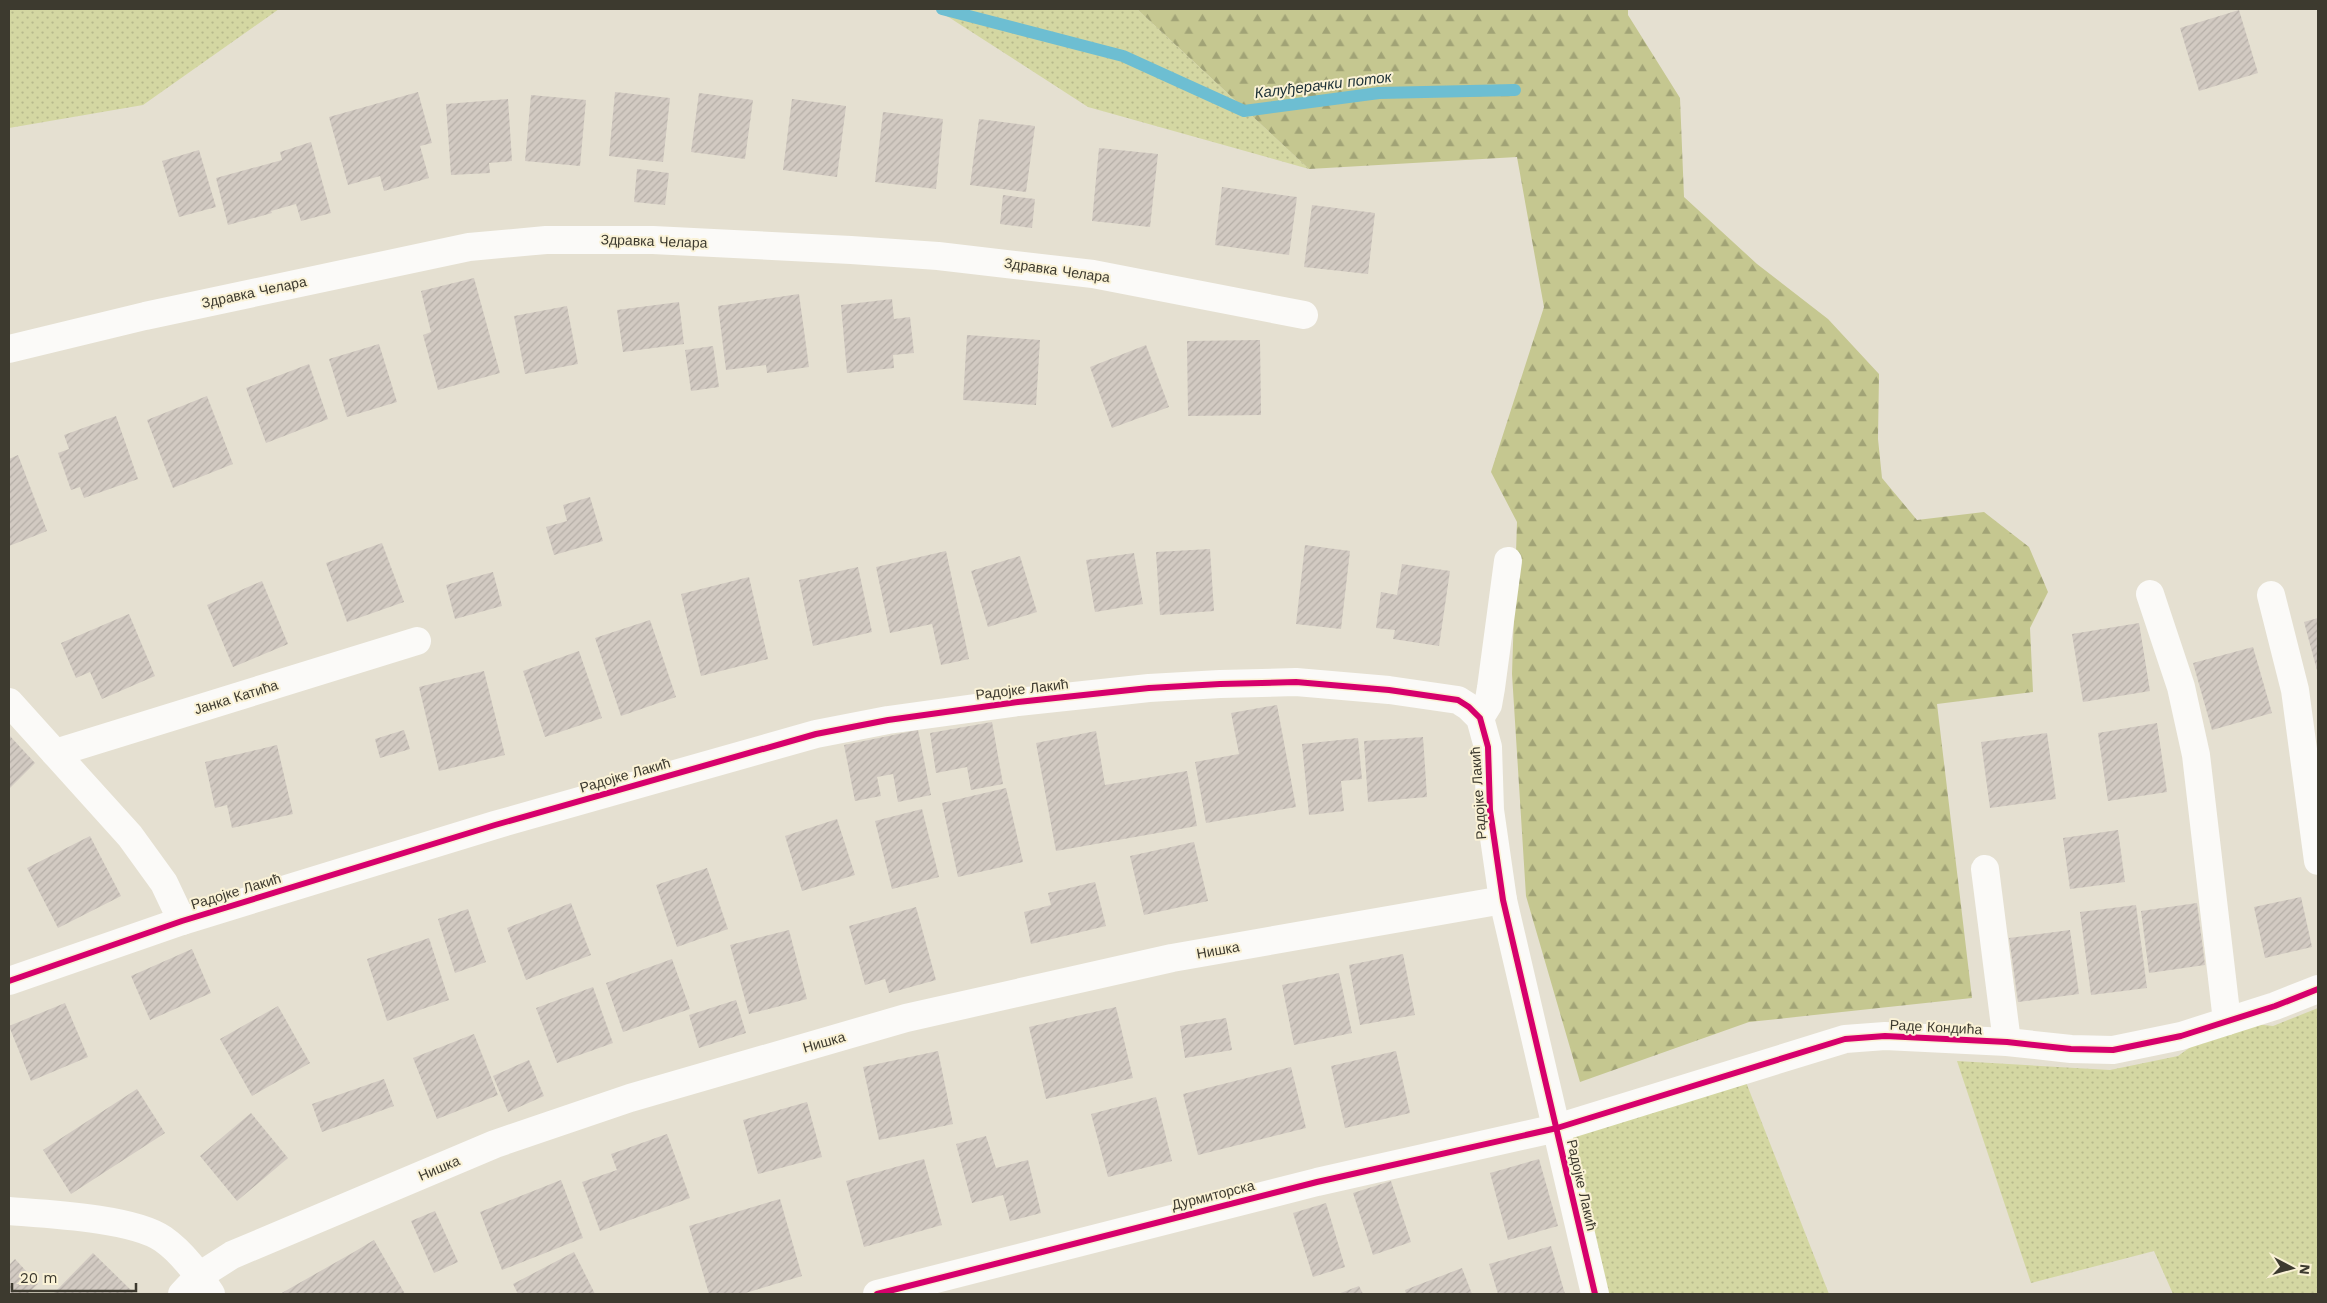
<svg xmlns="http://www.w3.org/2000/svg" width="2327" height="1303" font-family="'Work Sans',sans-serif">
  <defs>
    <pattern id="grass-dots" width="8" height="8" patternUnits="userSpaceOnUse" patternTransform="scale(1.25)"><rect width="8" height="8" fill="#d4d7a2"/><path d="M2 2h.1M6 6h.1" fill="none" stroke="#b7b98c" stroke-width="1.8" stroke-linecap="round"/></pattern>
    <pattern id="forest-firs" width="22" height="20" patternUnits="userSpaceOnUse" patternTransform="scale(1.25)"><rect width="22" height="20" fill="#c5c790"/><path d="M5 1l3.5 6h-7zM16 11l3.5 6h-7z" fill="#a1a376"/></pattern>
    <pattern id="building-hatch" width="6" height="6" patternUnits="userSpaceOnUse" patternTransform="scale(1.25)"><rect width="6" height="6" fill="#d2cac2"/><path d="M-1 1l2-2M0 6l6-6M5 7l2-2" fill="none" stroke="#b5aea7"/></pattern>
  </defs>
  <rect width="100%" height="100%" fill="#e5e0d1"/>
  <!-- grass -->
  <g fill="url(#grass-dots)">
    <polygon points="9,9 279,9 143,105 9,128"/>
    <polygon points="936,9 1137,9 1309,169 1088,107"/>
    <polygon points="2318,1008 2318,1294 2173,1294 2154,1251 2031,1283 1957,1061 2110,1070 2178,1056 2227,1021 2273,1026"/>
    <polygon points="1742,1072 1829,1294 1598,1294 1557,1128"/>
  </g>
  <!-- forest -->
  <polygon fill="url(#forest-firs)" points="1137,9 1628,9 1628,15 1680,98 1684,197 1757,264 1828,319 1879,374 1878,439 1882,478 1917,520 1984,512 2029,547 2048,592 2030,628 2033,692 1937,704 1972,998 1749,1022 1580,1082 1526,896 1512,674 1517,522 1491,472 1544,307 1517,157 1309,169"/>
  <g fill="none" stroke-linecap="round" stroke-linejoin="round">
    <!-- stream -->
    <polyline stroke="#6dbed2" stroke-width="12" points="942,9 1123,56 1244,111 1379,93 1515,90"/>
  </g>
  <!-- building -->
  <g fill="url(#building-hatch)">
    <polygon points="2239,10 2258,73 2199,91 2180,28"/>
    <polygon points="418,92 432,143 420,146 429,178 384,191 380,176 348,185 329,117"/>
    <polygon points="615,92 670,98 663,162 609,156"/>
    <polygon points="699,93 753,100 745,159 691,152"/>
    <polygon points="531,95 586,100 580,166 525,161"/>
    <polygon points="508,99 512,161 489,163 490,173 451,175 446,104"/>
    <polygon points="792,99 846,106 837,177 783,170"/>
    <polygon points="883,112 943,119 936,189 875,182"/>
    <polygon points="979,119 1035,126 1026,192 970,185"/>
    <polygon points="311,142 331,213 301,221 296,204 271,211 272,213 228,225 216,178 282,160 280,152"/>
    <polygon points="1099,148 1158,154 1150,227 1092,221"/>
    <polygon points="199,150 216,207 179,217 162,161"/>
    <polygon points="637,169 669,173 665,205 634,202"/>
    <polygon points="1222,187 1297,197 1289,255 1215,245"/>
    <polygon points="1003,195 1035,199 1032,228 1000,224"/>
    <polygon points="1312,205 1375,213 1368,274 1304,267"/>
    <polygon points="474,278 500,373 438,390 423,335 431,332 421,291"/>
    <polygon points="799,294 809,367 767,373 766,365 726,370 718,306"/>
    <polygon points="892,299 894,319 910,317 914,353 893,355 894,368 847,373 841,305"/>
    <polygon points="679,302 684,344 623,352 617,310"/>
    <polygon points="567,306 578,364 525,374 514,316"/>
    <polygon points="967,335 1040,340 1036,405 963,400"/>
    <polygon points="1260,340 1261,415 1188,416 1187,341"/>
    <polygon points="379,344 397,402 347,417 329,359"/>
    <polygon points="1146,345 1169,407 1112,428 1090,367"/>
    <polygon points="713,346 719,387 691,391 685,350"/>
    <polygon points="309,364 328,419 266,443 246,388"/>
    <polygon points="207,396 233,464 173,488 147,420"/>
    <polygon points="116,416 138,479 84,498 80,487 71,490 58,453 69,449 64,435"/>
    <polygon points="18,455 47,531 9,546 9,459"/>
    <polygon points="590,497 603,541 554,555 546,527 567,521 563,505"/>
    <polygon points="382,543 404,602 347,622 326,563"/>
    <polygon points="1305,545 1350,551 1341,629 1296,624"/>
    <polygon points="1210,549 1214,611 1160,615 1156,552"/>
    <polygon points="946,551 969,659 941,665 932,624 890,633 876,567"/>
    <polygon points="1134,553 1143,604 1095,612 1086,560"/>
    <polygon points="1020,556 1037,612 988,627 971,571"/>
    <polygon points="1402,564 1450,571 1439,646 1393,639 1395,630 1376,628 1381,592 1397,595"/>
    <polygon points="858,567 872,632 813,646 799,580"/>
    <polygon points="493,572 502,606 455,619 446,585"/>
    <polygon points="749,577 768,659 701,676 681,594"/>
    <polygon points="262,581 288,644 233,667 207,605"/>
    <polygon points="129,614 155,676 102,699 90,672 76,678 61,643"/>
    <polygon points="2318,618 2318,674 2304,622"/>
    <polygon points="650,620 676,697 621,716 595,638"/>
    <polygon points="2139,623 2150,691 2083,702 2072,634"/>
    <polygon points="2253,647 2272,713 2212,730 2193,663"/>
    <polygon points="579,651 602,718 545,737 523,671"/>
    <polygon points="484,671 505,755 439,771 419,687"/>
    <polygon points="1277,705 1296,807 1206,823 1195,762 1239,754 1231,713"/>
    <polygon points="992,722 1003,784 971,790 967,767 936,773 930,733"/>
    <polygon points="2157,723 2167,792 2108,801 2098,733"/>
    <polygon points="404,730 410,749 380,758 375,739"/>
    <polygon points="918,730 931,795 898,802 893,774 877,777 881,796 855,801 844,745"/>
    <polygon points="1096,731 1105,785 1187,771 1197,826 1056,851 1036,743"/>
    <polygon points="2047,733 2056,799 1990,808 1981,742"/>
    <polygon points="9,735 35,763 9,789"/>
    <polygon points="1423,737 1427,797 1368,802 1364,741"/>
    <polygon points="1358,738 1362,779 1341,781 1344,811 1309,815 1302,744"/>
    <polygon points="277,745 293,814 232,828 227,805 215,808 205,762"/>
    <polygon points="1006,788 1023,862 958,877 942,803"/>
    <polygon points="922,809 939,877 892,889 875,821"/>
    <polygon points="837,819 855,875 802,891 785,836"/>
    <polygon points="2118,830 2125,882 2070,889 2063,838"/>
    <polygon points="90,836 121,896 58,928 27,868"/>
    <polygon points="1194,842 1208,901 1144,915 1130,856"/>
    <polygon points="707,868 728,929 677,947 656,885"/>
    <polygon points="1095,882 1106,926 1031,944 1024,912 1051,905 1048,893"/>
    <polygon points="2301,897 2312,947 2265,958 2254,907"/>
    <polygon points="571,903 591,955 526,980 507,928"/>
    <polygon points="2197,903 2205,965 2149,973 2141,911"/>
    <polygon points="2136,905 2147,988 2091,995 2080,912"/>
    <polygon points="916,907 936,980 889,993 885,979 865,985 849,926"/>
    <polygon points="468,909 486,962 455,973 438,919"/>
    <polygon points="789,930 807,999 749,1014 730,945"/>
    <polygon points="2070,930 2079,994 2018,1002 2009,938"/>
    <polygon points="429,938 449,1000 387,1021 367,959"/>
    <polygon points="192,949 211,993 150,1020 131,976"/>
    <polygon points="1403,954 1415,1015 1360,1025 1349,965"/>
    <polygon points="672,959 690,1009 623,1032 606,983"/>
    <polygon points="1339,973 1352,1033 1294,1045 1282,985"/>
    <polygon points="593,987 613,1043 557,1063 536,1008"/>
    <polygon points="736,1000 746,1033 699,1048 689,1015"/>
    <polygon points="65,1003 88,1057 31,1081 9,1026"/>
    <polygon points="278,1006 310,1063 252,1096 220,1039"/>
    <polygon points="1116,1007 1133,1078 1046,1099 1029,1027"/>
    <polygon points="1226,1018 1232,1050 1185,1058 1180,1026"/>
    <polygon points="474,1034 498,1095 437,1119 413,1058"/>
    <polygon points="938,1051 953,1124 879,1140 863,1067"/>
    <polygon points="1396,1051 1410,1113 1345,1128 1331,1066"/>
    <polygon points="529,1060 544,1096 508,1112 493,1076"/>
    <polygon points="1291,1067 1306,1128 1198,1155 1183,1094"/>
    <polygon points="384,1079 394,1106 322,1132 312,1104"/>
    <polygon points="137,1089 165,1133 71,1194 43,1150"/>
    <polygon points="1156,1097 1172,1161 1108,1177 1091,1114"/>
    <polygon points="807,1102 822,1157 758,1174 743,1120"/>
    <polygon points="251,1113 288,1158 237,1201 200,1156"/>
    <polygon points="667,1134 690,1198 600,1231 582,1182 617,1170 611,1154"/>
    <polygon points="986,1136 996,1168 1028,1160 1041,1213 1010,1221 1003,1195 972,1203 956,1144"/>
    <polygon points="924,1159 942,1225 864,1247 846,1181"/>
    <polygon points="1539,1159 1558,1226 1508,1240 1490,1173"/>
    <polygon points="561,1180 583,1238 502,1270 480,1212"/>
    <polygon points="1391,1181 1411,1242 1373,1255 1353,1193"/>
    <polygon points="780,1199 802,1276 742,1294 709,1294 689,1226"/>
    <polygon points="1326,1203 1345,1267 1313,1277 1293,1213"/>
    <polygon points="435,1211 458,1262 434,1273 411,1221"/>
    <polygon points="374,1240 405,1294 280,1294 354,1252"/>
    <polygon points="1551,1246 1565,1294 1498,1294 1489,1264"/>
    <polygon points="574,1252 595,1294 518,1294 513,1284"/>
    <polygon points="93,1253 133,1292 130,1294 53,1294"/>
    <polygon points="15,1259 38,1284 27,1294 9,1294 9,1265"/>
    <polygon points="1462,1268 1472,1294 1406,1294 1405,1290"/>
    <polygon points="1359,1286 1363,1294 1338,1294"/>
  </g>
  <g fill="none" stroke-linecap="round" stroke-linejoin="round">
    <!-- minor -->
    <g stroke="#fbfaf8" stroke-width="28">
      <polyline points="9,349 145,316 469,247 546,240 653,240 851,250 938,256 1093,274 1304,315"/>
      <polyline points="2150,594 2181,687 2196,755 2227,1021"/>
      <polyline points="2271,595 2295,690 2318,861"/>
      <polyline points="9,702 130,836 164,883 182,921"/>
      <polyline points="1480,718 1488,705 1491,688 1508,561"/>
      <polyline points="55,753 417,641"/>
      <polyline points="1985,869 2007,1042"/>
      <polyline points="9,981 182,921 495,825 816,734 888,720 1018,702 1149,688 1220,684 1296,682 1389,690 1458,700 1469,707 1480,718 1488,747 1490,810 1503,900 1595,1294"/>
      <path d="M9,1211c38,3 124,7 154,28 20,14 35,35 48,55"/>
      <polyline points="182,1294 199,1276 232,1255 495,1144 630,1098 906,1018 1172,958 1503,900"/>
      <polyline points="877,1294 1317,1182 1557,1128 1845,1039 1885,1036 2007,1042 2071,1049 2113,1050 2181,1036 2275,1006 2318,989"/>
    </g>
    <defs>
      <g id="cycleway">
        <polyline points="9,981 182,921 495,825 816,734 888,720 1018,702 1149,688 1220,684 1296,682 1389,690 1458,700 1469,707 1480,718 1488,747 1490,810 1503,900 1595,1294"/>
        <polyline points="877,1294 1317,1182 1557,1128 1845,1039 1885,1036 2007,1042 2071,1049 2113,1050 2181,1036 2275,1006 2318,989"/>
      </g>
    </defs>
    <!-- cycleway casing -->
    <use href="#cycleway" stroke="#faf2d6" stroke-width="9"/>
    <!-- cycleway -->
    <use href="#cycleway" stroke="#d6006c" stroke-width="6"/>
  </g>
  <g text-anchor="middle" dominant-baseline="central" stroke-width="4" stroke-linejoin="round" paint-order="stroke">
    <!-- street labels -->
    <g font-size="14" fill="#3d3a2f" stroke="#faf2d6">
      <text transform="translate(654 241) rotate(2)">Здравка Челара</text>
      <text transform="translate(1057 270) rotate(8)">Здравка Челара</text>
      <text transform="translate(254 292) rotate(-12)">Здравка Челара</text>
      <text transform="translate(1022 689) rotate(-7)">Радојке Лакић</text>
      <text transform="translate(236 697) rotate(-17)">Јанка Катића</text>
      <text transform="translate(625 775) rotate(-16)">Радојке Лакић</text>
      <text transform="translate(1478 793) rotate(-94)">Радојке Лакић</text>
      <text transform="translate(236 891) rotate(-17)">Радојке Лакић</text>
      <text transform="translate(1218 950) rotate(-10)">Нишка</text>
      <text transform="translate(1936 1027) rotate(3)">Раде Кондића</text>
      <text transform="translate(824 1042) rotate(-16)">Нишка</text>
      <text transform="translate(439 1168) rotate(-23)">Нишка</text>
      <text transform="translate(1582 1185) rotate(77)">Радојке Лакић</text>
      <text transform="translate(1213 1195) rotate(-14)">Дурмиторска</text>
    </g>
    <!-- water labels -->
    <g font-size="15" font-style="italic" fill="#1a2e35" stroke="#faf2d6">
      <text transform="translate(1323 85) rotate(-7)">Калуђерачки поток</text>
    </g>
  </g>
  <!-- border -->
  <rect width="2327" height="1303" fill="none" stroke="#3d3a2f" stroke-width="20"/>
  <!-- north arrow -->
  <g transform="translate(2292 1268) rotate(96)" stroke="#faf2d6" stroke-width="4" paint-order="stroke">
  <path d="M0-4L9 19L0 12L-9 19Z" fill="#3d3a2f"/>
  <text y="-8" font-size="14" font-weight="bold" text-anchor="middle" fill="#3d3a2f">N</text>
  </g>
  <!-- scale -->
  <path d="M12 1283v8h124v-8" fill="none" stroke="#3d3a2f" stroke-width="2.5"/>
  <text x="20" y="1283" font-size="15" fill="#3d3a2f" stroke="#faf2d6" stroke-width="4" paint-order="stroke">20 m</text>
</svg>
